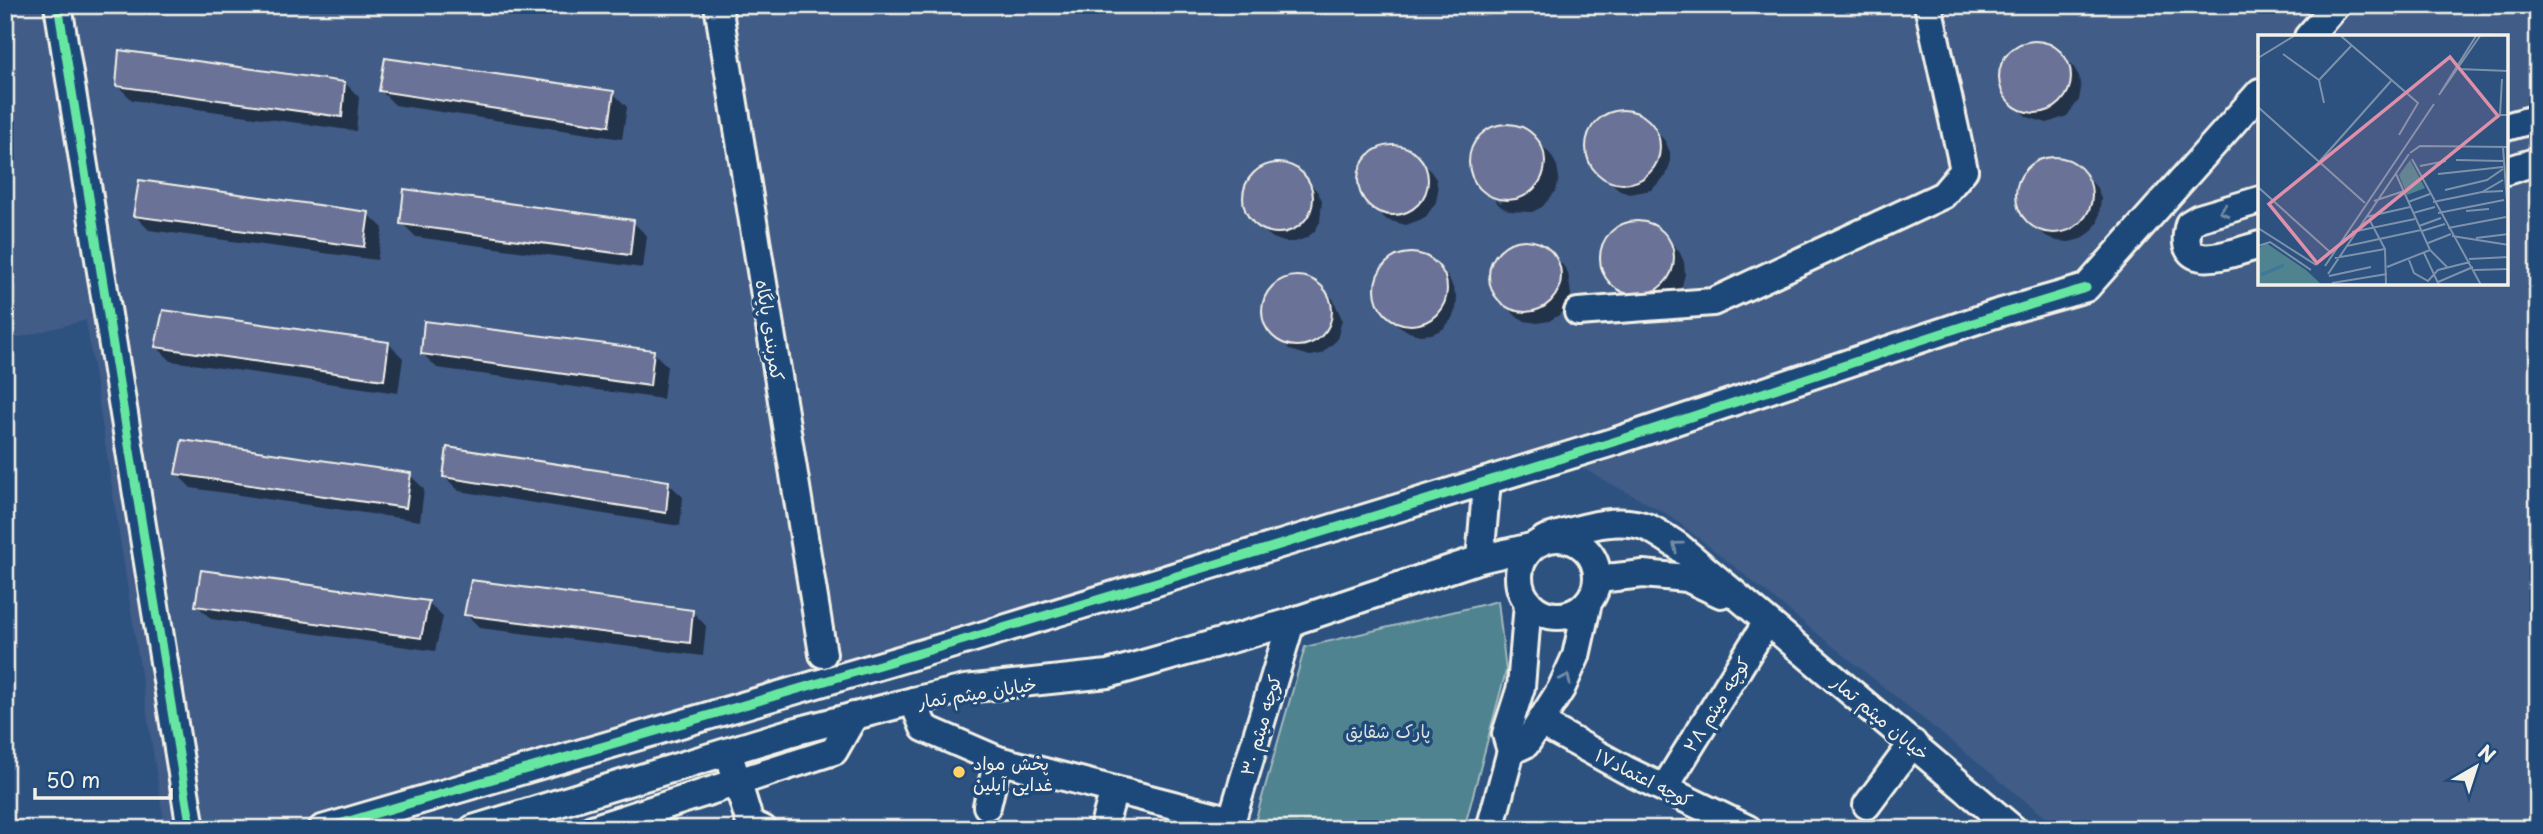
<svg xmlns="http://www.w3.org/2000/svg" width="2543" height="834" font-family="'Playpen Sans','Playpen Sans Arabic',sans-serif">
  <rect width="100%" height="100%" fill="#2e5280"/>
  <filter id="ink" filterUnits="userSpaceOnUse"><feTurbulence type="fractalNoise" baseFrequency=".0143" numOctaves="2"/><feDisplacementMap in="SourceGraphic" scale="14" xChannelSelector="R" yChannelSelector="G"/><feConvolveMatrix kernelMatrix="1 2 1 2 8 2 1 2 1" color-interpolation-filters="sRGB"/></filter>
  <g filter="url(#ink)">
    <!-- built -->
    <path fill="#405c87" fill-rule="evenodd" d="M5,5h2533v824h-478l-359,-289 -34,-26 -85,-46 -808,237 -405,124h-204l-79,-509 -81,21zM2260,37h246v247h-246z"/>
    <!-- green -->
    <polygon fill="#4f8390" stroke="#a2babc" stroke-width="2" points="1498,601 1506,671 1464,829 1253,829 1305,647"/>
    <!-- shadow -->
    <g fill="#0007">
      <polygon points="2029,43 2041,43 2052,47 2073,66 2079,76 2081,88 2079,100 2067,116 2047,123 2027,117 2008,98 2002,88 2000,76 2003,64 2009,54 2018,47"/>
      <polygon points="345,83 359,97 356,131 132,100 118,86"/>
      <polygon points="381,91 613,93 627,107 622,139 395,105"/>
      <polygon points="1623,111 1635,113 1646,120 1665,141 1670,152 1670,164 1666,176 1651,190 1630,194 1620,191 1593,164 1588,153 1589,141 1593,129 1600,120 1611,114"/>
      <polygon points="1503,125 1515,126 1527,131 1551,155 1557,166 1559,178 1556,191 1542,207 1532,212 1510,211 1500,206 1494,199 1501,203 1503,200 1488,193 1478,183 1472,171 1471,159 1474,147 1481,136 1491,129"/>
      <polygon points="1386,147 1397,147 1409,150 1429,169 1436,179 1438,190 1436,202 1425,218 1406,225 1387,220 1368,202 1362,192 1359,180 1361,169 1367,159 1375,151"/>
      <polygon points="2057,159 2068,161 2078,167 2097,188 2101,199 2098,222 2091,232 2081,239 2069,242 2057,241 2046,236 2037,228 2025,216 2020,206 2018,194 2020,183 2025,172 2034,164 2045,160"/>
      <polygon points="1278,164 1289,166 1298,171 1317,191 1322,200 1320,222 1314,232 1306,238 1295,242 1284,242 1273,238 1264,231 1253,220 1244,200 1250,179 1267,166"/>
      <polygon points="368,214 383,228 377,260 149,230 135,216"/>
      <polygon points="633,222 647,236 643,268 416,237 402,223"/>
      <polygon points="1635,223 1647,225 1659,230 1679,251 1684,262 1685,274 1682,286 1669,300 1634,303 1607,279 1603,267 1602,255 1605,243 1613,233 1623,226"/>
      <polygon points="1519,242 1541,246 1562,264 1568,273 1571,295 1567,306 1559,315 1549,321 1537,323 1525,321 1515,315 1496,295 1491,284 1491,273 1493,262 1500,253"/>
      <polygon points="1407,255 1428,259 1437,267 1449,278 1457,298 1456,309 1451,320 1443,329 1432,334 1420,335 1409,332 1398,325 1380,305 1377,294 1377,283 1380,273 1396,258"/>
      <polygon points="1291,278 1312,281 1321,288 1333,299 1342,319 1337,340 1321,354 1310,356 1290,350 1265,321 1264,310 1271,289"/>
      <polygon points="389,344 403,358 398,393 171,361 157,347"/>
      <polygon points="653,352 667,366 663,399 437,368 423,354"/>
      <polygon points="177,474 410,475 424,489 420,521 191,488"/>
      <polygon points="445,477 668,483 683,497 680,526 459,491"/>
      <polygon points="429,603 443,617 435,651 211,619 197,605"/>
      <polygon points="692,611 706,626 703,656 480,628 466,614"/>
      <polygon points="2538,615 2538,636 2528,626"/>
    </g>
    <!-- building -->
    <g fill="#6a7298" stroke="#f4f1e8" stroke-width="2">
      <circle cx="2035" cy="77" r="36"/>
      <polygon points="119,50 345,82 342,117 116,86"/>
      <polygon points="385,58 614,91 609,126 379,91"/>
      <circle cx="1623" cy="147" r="37"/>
      <circle cx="1507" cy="162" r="38"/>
      <circle cx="1393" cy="180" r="35"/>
      <circle cx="2054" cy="195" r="38"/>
      <circle cx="1278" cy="198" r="35"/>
      <polygon points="139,180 369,212 364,247 133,216"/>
      <polygon points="404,189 634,220 630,255 400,224"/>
      <circle cx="1637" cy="258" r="37"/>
      <circle cx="1525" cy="276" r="36"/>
      <circle cx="1411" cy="289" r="36"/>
      <circle cx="1297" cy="311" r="35"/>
      <polygon points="163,310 389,342 384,380 155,347"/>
      <polygon points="424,321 654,350 650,386 421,354"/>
      <polygon points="182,440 411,473 406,508 175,474"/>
      <polygon points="447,447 669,481 666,513 443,477"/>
      <polygon points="201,570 429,601 421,638 195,606"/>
      <polygon points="471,580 693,610 690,643 464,615"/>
    </g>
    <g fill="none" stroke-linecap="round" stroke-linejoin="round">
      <defs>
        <g id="minor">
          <polyline points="58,5 191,829"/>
          <polyline points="718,5 823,654"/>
          <polyline points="2308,37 2336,5"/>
          <polyline points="2506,127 2538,118"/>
          <polyline points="2506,171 2538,161"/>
          <path d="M2260,200l-61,18 -10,6c-15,54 45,28 71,21"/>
          <polyline points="1578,312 1713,302 1943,195 1964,170 1928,5"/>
          <circle cx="1558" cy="577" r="39"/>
          <path d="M1545,539c32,-9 71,-25 104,-11 10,5 20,12 29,18l335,283"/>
          <polyline points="1480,559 1487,481"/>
          <polyline points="1598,579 1643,574 1687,578 1721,594"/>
          <polyline points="913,701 924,728 998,760 1232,820"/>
          <polyline points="1541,723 1626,770 1748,829"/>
          <polyline points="1511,751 1526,744 1561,689 1576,656 1588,602"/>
          <polyline points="732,764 750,823 763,829"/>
          <polyline points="1665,787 1767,622"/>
          <polyline points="1867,805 1913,743"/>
          <polyline points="987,806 998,760"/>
          <polyline points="322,829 974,638 1616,441 1995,314 2086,288 2260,92"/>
          <polyline points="473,829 789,733 913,701 965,689 1108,674 1291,622 1480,559 1531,547"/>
          <polyline points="592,829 834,751 854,716"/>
          <polyline points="1103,829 1114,790"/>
          <polyline points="1229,829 1291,622"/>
          <polyline points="1490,829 1511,751 1506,734 1521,687 1528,603"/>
        </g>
      </defs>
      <!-- minor casing -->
      <use href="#minor" stroke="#f4f1e8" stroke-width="32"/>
      <!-- minor -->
      <use href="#minor" stroke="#1f4a7a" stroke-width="26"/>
      <defs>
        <g id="cycleway">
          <polyline points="58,5 191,829"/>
          <path d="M322,829c430,-126 860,-252 1288,-386 159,-50 316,-108 476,-155"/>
        </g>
      </defs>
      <!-- cycleway casing -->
      <use href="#cycleway" stroke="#1f4a7a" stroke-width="13"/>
      <!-- cycleway -->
      <use href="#cycleway" stroke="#66e7a1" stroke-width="9"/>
    </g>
    <!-- one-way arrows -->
    <defs><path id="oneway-chevron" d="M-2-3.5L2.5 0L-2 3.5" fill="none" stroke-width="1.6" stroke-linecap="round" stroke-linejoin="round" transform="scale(1.75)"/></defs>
    <g stroke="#748da6">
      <use href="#oneway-chevron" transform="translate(2224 211) rotate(164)"/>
      <use href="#oneway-chevron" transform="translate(1677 546) rotate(-144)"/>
      <use href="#oneway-chevron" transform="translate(1566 679) rotate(-65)"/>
    </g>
  </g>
  <!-- markers -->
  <circle fill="#ffd166" stroke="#1f4a7a" stroke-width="2.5" cx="959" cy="772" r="7"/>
  <g text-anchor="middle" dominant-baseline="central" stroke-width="7" stroke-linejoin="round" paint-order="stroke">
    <!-- street labels -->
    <g font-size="18" fill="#f4f1e8" stroke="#1f4a7a">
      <text transform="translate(771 330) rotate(81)">کمربندی پایگاه</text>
      <text transform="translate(977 692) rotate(-9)">خیابان میثم تمار</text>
      <text transform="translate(1716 704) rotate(-58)">کوچه میثم ۲۸</text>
      <text transform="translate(1881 717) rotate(40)">خیابان میثم تمار</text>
      <text transform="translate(1260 725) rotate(-74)">کوچه میثم ۳۰</text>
      <text transform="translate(1644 777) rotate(27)">کوچه اعتماد۱۷</text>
    </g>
    <!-- park labels -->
    <g font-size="18" fill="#dbe0db" stroke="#1f4a7a">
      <text x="1388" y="730">پارک شقایق</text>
    </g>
    <!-- poi labels -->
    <g font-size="18" fill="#f4f1e8" stroke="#1f4a7a" text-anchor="start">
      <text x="973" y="762">پخش مواد<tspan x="973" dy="21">غدایی آیلین</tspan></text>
    </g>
  </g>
  <!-- overview -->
  <g transform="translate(2258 35)">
    <rect width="250" height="250" fill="#2e5280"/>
    <path d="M152,125l15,28 -18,7 -8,-20zM8,208l40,27 16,15h-64v-36z" fill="#4f8390"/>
    <path fill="none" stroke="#3f789a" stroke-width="3.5" d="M3,240l23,-10"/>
    <path fill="none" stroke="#7d92aa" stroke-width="2" d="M83,1l77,67 -19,32M218,1l-37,59 41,-59M25,19l36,26M0,23l36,-22M200,34l51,2M244,44l-2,36h9M61,45l33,-35M61,45l5,23M0,72l107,96M245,112l6,83M152,118l10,-7 89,1M154,124l69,126M198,125l47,1M61,127l72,-81M162,131l26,-5M138,139l34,76 17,17M180,139l65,-7M0,152l72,65M187,155l42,-10 16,-11M224,157l21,-1M116,166l30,-10M150,167l22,-8M175,167l49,-10 21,-12M208,176l23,-2M155,178l22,-6M180,178l66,-13M108,182l44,-10M111,184l16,30 1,36M161,191l22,-8M0,193l58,37M190,193l58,-11M164,196l23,-7M94,197l63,-13M194,201l57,9M218,203l33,-4M170,208l23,-9M0,211l12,-4 41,28M89,211l74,-16M166,218l15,32M77,223l50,-9M211,224l40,-2M151,225l5,13 14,8 10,-11 32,-8M67,231l109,-162M129,232l43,-17M216,235l35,-1M70,239l81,-120M71,241l42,-9M180,247l35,-15M74,248l55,-9"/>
    <path fill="#de8fa9" fill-opacity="0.15" stroke="#de8fa9" stroke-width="3.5" d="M192,22l48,59 -181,147 -48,-59z"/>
    <rect width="250" height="250" fill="none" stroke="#f4f1e8" stroke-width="3.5"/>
  </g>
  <!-- margin -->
  <rect width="2543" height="834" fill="none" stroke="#1f4a7a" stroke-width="28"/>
  <rect x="14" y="14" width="2515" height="806" fill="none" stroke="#f4f1e8" stroke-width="2.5" filter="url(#ink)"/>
  <!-- north arrow -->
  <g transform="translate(2476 767) rotate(39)" stroke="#1f4a7a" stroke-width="5" paint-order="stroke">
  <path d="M0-5L12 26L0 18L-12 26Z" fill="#f4f1e8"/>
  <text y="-10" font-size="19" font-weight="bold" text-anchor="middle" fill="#f4f1e8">N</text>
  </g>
  <!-- scale -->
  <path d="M35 788v10h136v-10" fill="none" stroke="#f4f1e8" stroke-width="3.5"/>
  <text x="46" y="788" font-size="21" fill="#f4f1e8" stroke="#1f4a7a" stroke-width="5" paint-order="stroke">50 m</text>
</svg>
